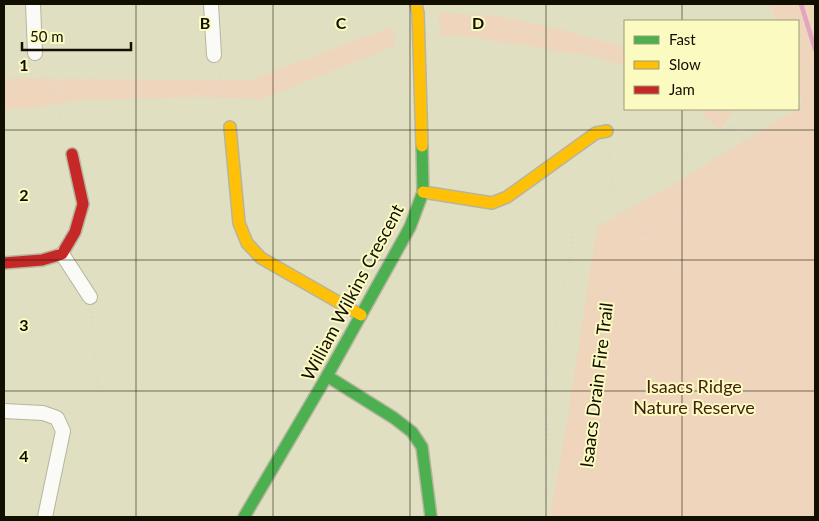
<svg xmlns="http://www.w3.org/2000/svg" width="819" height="521" font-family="Lato,sans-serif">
  <rect width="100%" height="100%" fill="#e1dfc1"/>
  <!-- green -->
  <g fill="#eed5bc">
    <polygon points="770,4 815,4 815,517 550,517 567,421 597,227 667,188 803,105 798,88 798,21 776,21"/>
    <polygon points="438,13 496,16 558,29 625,47 625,66 591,56 465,36 441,36"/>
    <polygon points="392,27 395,46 262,99 203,97 80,100 36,107 4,110 4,80 17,78 59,79 251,80"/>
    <polygon points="697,109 728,109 732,112 720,130"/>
  </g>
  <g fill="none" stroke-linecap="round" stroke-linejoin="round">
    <!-- stream -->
    <polyline stroke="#e1a6bd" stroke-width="4.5" points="801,4 815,49"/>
    <defs>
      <g id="street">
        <polyline points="33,4 35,53"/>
        <polyline points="211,4 214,55"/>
        <polyline points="62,254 90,297"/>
        <polyline points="4,411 43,413 57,418 63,431 45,517"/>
      </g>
      <g id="fast">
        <polyline points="327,376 394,418 412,432 422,447 431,517"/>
        <polyline points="244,517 327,376 410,227 423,192 422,146"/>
      </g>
      <g id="slow">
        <polyline points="416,4 418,13 422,146"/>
        <polyline points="230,127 239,223 247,243 261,258 361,315"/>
        <polyline points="423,192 492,203 507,197 596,133 607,131"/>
      </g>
      <polyline id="jam" points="4,263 42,260 62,254 75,232 83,204 72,154"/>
    </defs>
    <!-- street casing -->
    <use href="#street" stroke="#b6b59d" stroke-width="16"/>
    <!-- fast casing -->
    <use href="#fast" stroke="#b6b59d" stroke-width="14"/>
    <!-- slow casing -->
    <use href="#slow" stroke="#b6b59d" stroke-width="14"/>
    <!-- jam casing -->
    <use href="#jam" stroke="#b6b59d" stroke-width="14"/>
    <!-- path -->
    <g stroke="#d8d8cf" stroke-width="2.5" stroke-dasharray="1 4" stroke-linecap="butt">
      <polyline points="789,4 795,21"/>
      <polyline points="766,21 771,4"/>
      <polyline points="798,31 815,82"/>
      <polyline points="437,33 440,27 531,32 584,46 625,59"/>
      <polyline points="41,66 52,91 67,138"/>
      <polyline points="218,68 227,112"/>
      <polyline points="4,85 23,85 52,91 136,91 257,88 305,74 341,60 396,39 403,42"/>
      <polyline points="713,109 728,126 757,147 815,170"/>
      <polyline points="608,147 613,190 644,233"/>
      <polyline points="70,413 98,393 91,311"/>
      <polyline points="539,517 554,474 543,399 575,225 588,201 723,137 745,115 745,109"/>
      <polyline points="573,517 587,474 605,297 621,264 639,236 669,216 711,201 782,196 811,190 815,187"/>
    </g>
    <!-- street -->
    <use href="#street" stroke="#fafaf6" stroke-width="14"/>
    <!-- fast -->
    <use href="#fast" stroke="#4caf50" stroke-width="11"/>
    <!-- slow -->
    <use href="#slow" stroke="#ffc107" stroke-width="11"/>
    <!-- jam -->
    <use href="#jam" stroke="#c62828" stroke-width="11"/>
  </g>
  <!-- grid -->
  <path fill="none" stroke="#100f00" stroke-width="1" stroke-opacity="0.55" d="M136,4v513M273,4v513M410,4v513M546,4v513M682,4v17M682,109v408M4,130h811M4,260h811M4,391h811"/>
  <g text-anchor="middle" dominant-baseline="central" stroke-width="4" stroke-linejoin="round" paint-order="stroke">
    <!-- street labels -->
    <g font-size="18" fill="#100f00" stroke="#fbfac1">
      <text transform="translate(352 292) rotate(-62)">William Wilkins Crescent</text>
      <text transform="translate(596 385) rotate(-83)">Isaacs Drain Fire Trail</text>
    </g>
    <!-- park labels -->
    <g font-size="18" fill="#401f0e" stroke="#fbfac1">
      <text x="694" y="386">Isaacs Ridge<tspan x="694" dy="21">Nature Reserve</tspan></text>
    </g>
  </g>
  <g font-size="16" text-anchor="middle" font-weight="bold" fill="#100f00" stroke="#fbfac1" stroke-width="4" stroke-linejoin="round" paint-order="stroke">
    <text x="205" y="29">B</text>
    <text x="341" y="29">C</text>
    <text x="478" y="29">D</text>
    <text x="24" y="71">1</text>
    <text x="24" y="201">2</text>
    <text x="24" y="331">3</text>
    <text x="24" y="462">4</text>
  </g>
  <!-- border -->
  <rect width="819" height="521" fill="none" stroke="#100f00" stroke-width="10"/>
  <!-- legend -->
  <rect x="624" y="20" width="175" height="90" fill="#fbfac1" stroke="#9d9c74"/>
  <rect x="634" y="36" width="25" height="8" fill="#4caf50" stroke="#9d9c74"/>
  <text x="669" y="45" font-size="15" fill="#100f00">Fast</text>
  <rect x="634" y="61" width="25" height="8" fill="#ffc107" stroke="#9d9c74"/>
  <text x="669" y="70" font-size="15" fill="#100f00">Slow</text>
  <rect x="634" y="86" width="25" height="8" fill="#c62828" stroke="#9d9c74"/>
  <text x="669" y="95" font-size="15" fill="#100f00">Jam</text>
  <!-- scale -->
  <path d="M22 42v8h109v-8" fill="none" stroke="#100f00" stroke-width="2.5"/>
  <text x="30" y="42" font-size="15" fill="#100f00" stroke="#fbfac1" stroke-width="4" paint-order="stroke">50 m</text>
</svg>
